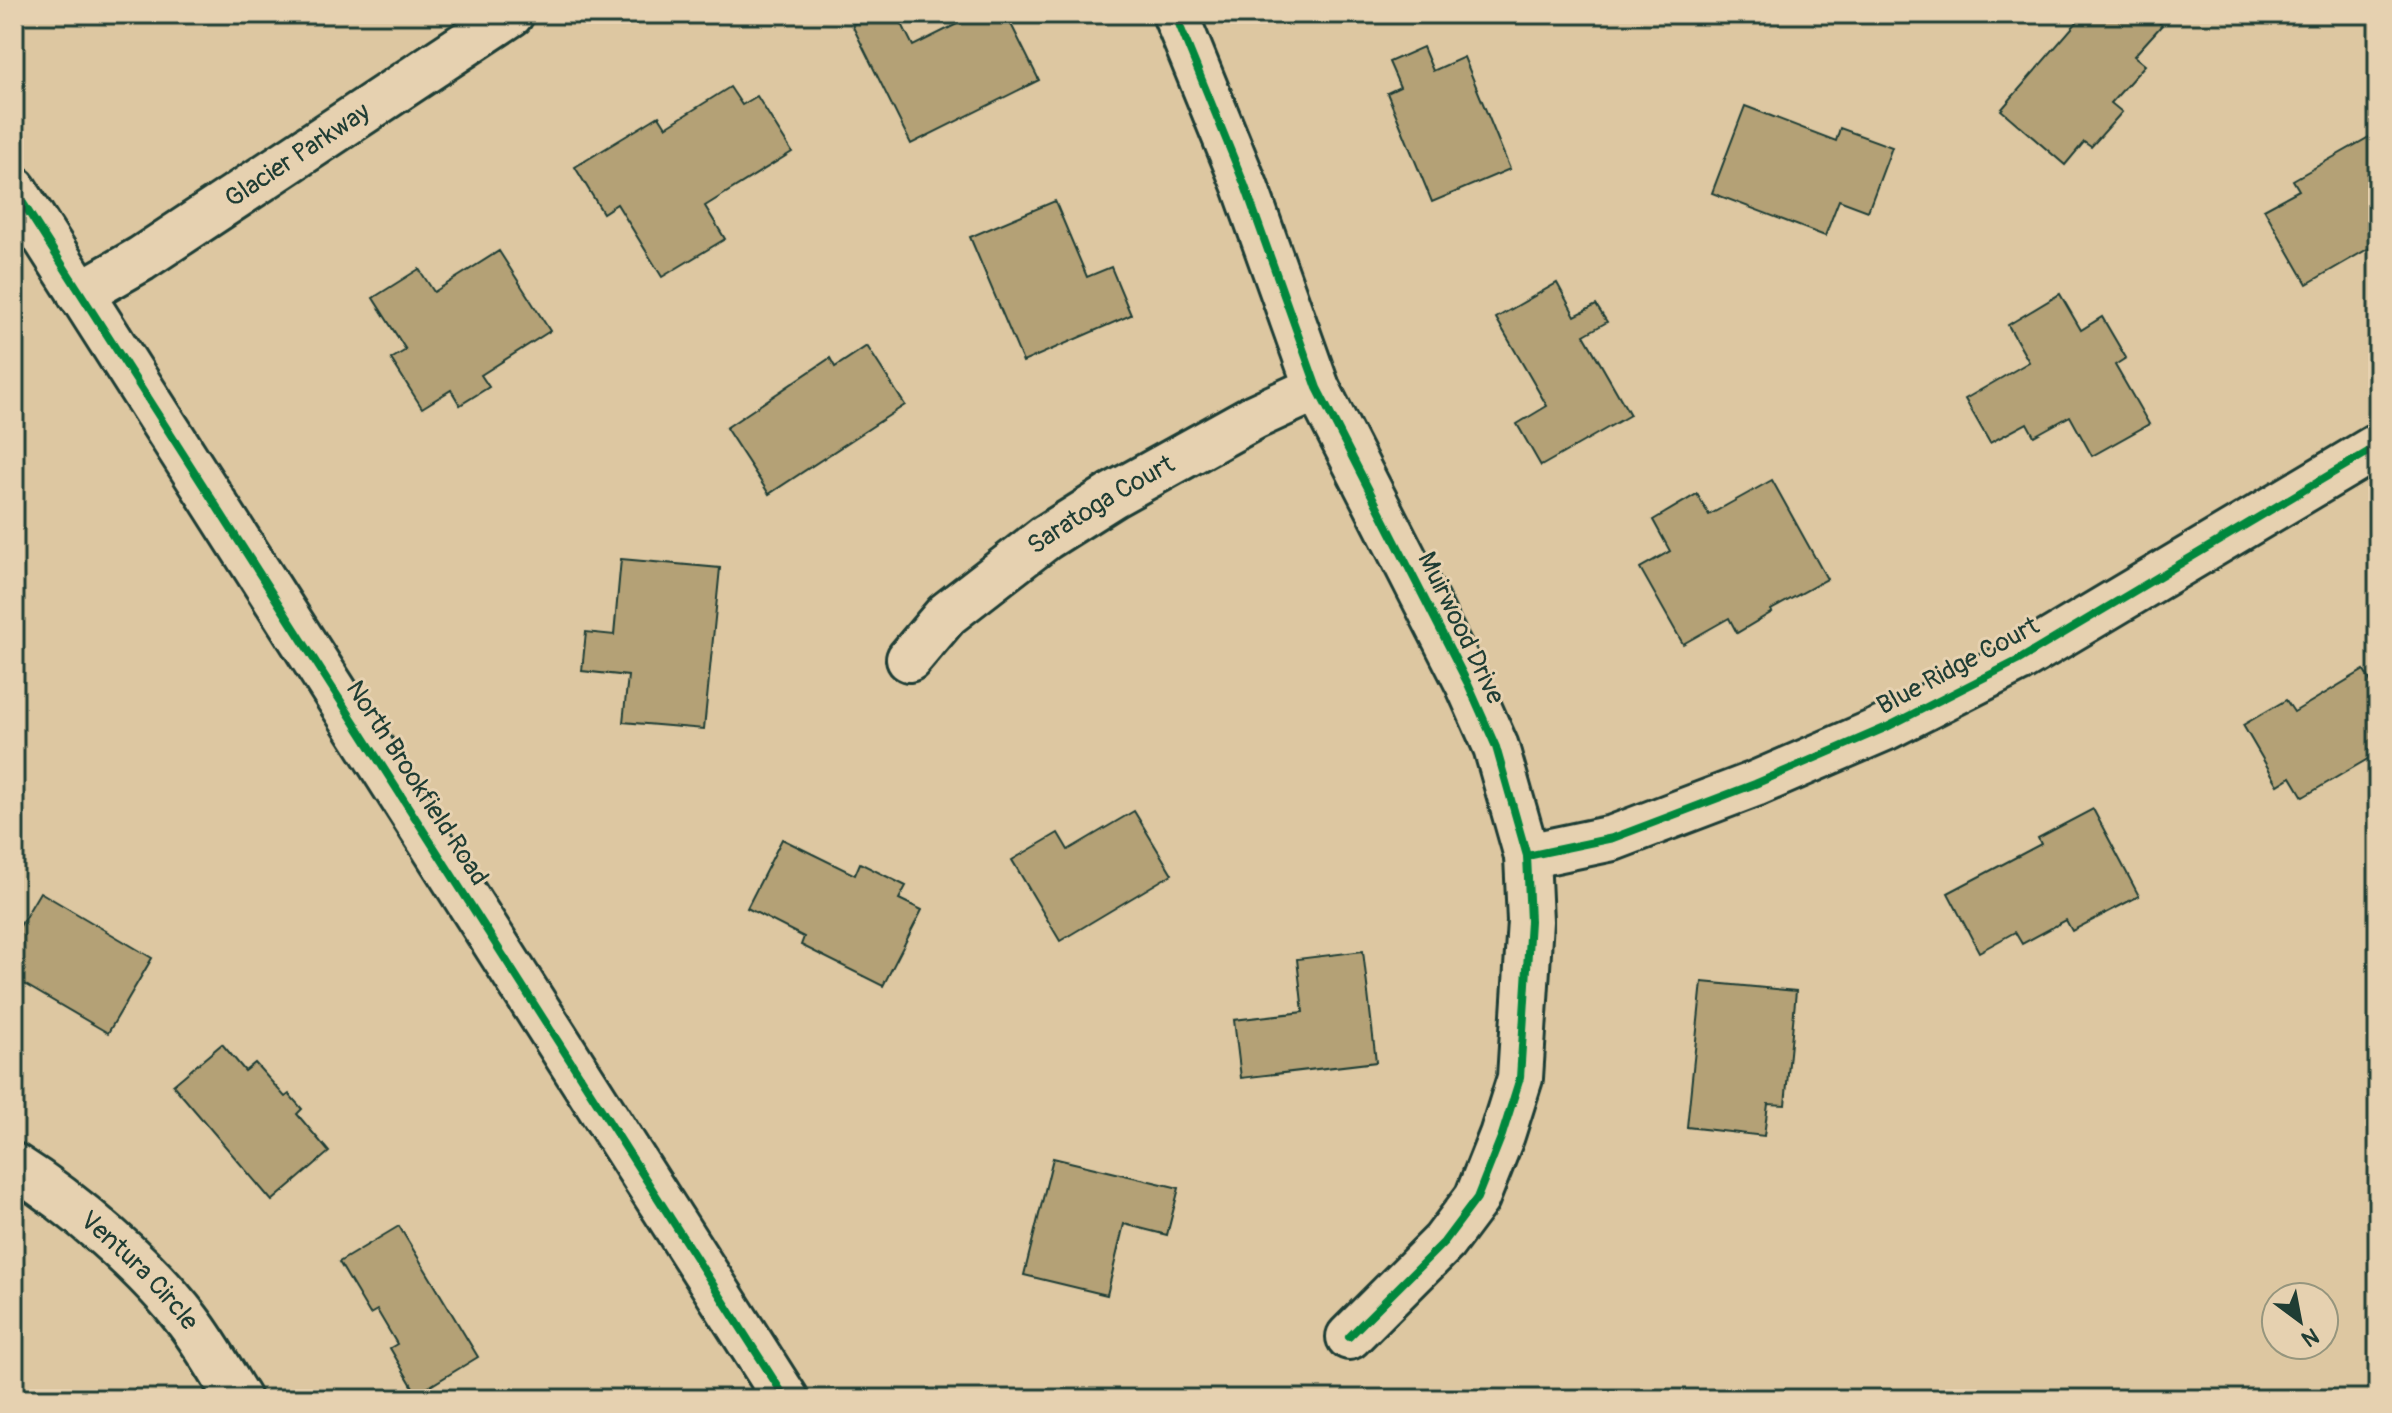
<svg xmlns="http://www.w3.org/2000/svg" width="2392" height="1413" font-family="Pangolin,sans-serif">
  <rect width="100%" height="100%" fill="#ddc7a1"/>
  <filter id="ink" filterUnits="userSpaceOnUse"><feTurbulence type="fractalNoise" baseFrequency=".0125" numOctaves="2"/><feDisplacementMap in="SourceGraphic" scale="16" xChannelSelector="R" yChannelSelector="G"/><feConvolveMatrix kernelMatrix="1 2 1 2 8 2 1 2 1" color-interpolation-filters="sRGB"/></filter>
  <g filter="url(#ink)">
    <!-- building -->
    <g fill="#b4a176" stroke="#1f3d34" stroke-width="2">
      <polygon points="875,14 897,14 913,46 977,14 1006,14 1039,80 911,144 852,25"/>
      <polygon points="2084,14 2149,14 2162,25 2134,56 2145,65 2111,103 2122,112 2091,147 2084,142 2065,165 2001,110"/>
      <polygon points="1423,47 1433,71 1464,57 1510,169 1432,202 1387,93 1400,87 1389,62"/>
      <polygon points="730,87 742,105 757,96 792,152 705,206 725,239 662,277 617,204 603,213 575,167 659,116 666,127"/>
      <polygon points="1745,106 1836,141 1840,128 1892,147 1868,211 1839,200 1825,236 1712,193"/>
      <polygon points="2378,132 2378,243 2307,284 2264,209 2299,190 2293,180"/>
      <polygon points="1055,201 1087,277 1111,267 1131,315 1023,362 970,237"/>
      <polygon points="499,251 550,331 481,375 489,387 460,405 451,390 422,408 391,359 406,350 373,298 419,269 434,292"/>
      <polygon points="1557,283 1575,316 1596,305 1607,322 1584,335 1630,415 1541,466 1517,424 1547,406 1496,318"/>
      <polygon points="2060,294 2081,330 2102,317 2126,358 2115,365 2149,424 2092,456 2070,416 2034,436 2027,423 1990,443 1965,399 2029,362 2008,325"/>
      <polygon points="867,346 905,405 769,494 726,428 830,358 835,367"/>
      <polygon points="1772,480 1827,579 1771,610 1772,612 1737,633 1729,618 1683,644 1640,568 1670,551 1653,520 1697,494 1709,515"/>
      <polygon points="621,559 720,568 704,729 623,722 628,676 582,671 586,632 614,635"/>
      <polygon points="2364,670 2378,694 2378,753 2303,797 2291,777 2278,785 2243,725 2286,700 2294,712"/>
      <polygon points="2093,809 2139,896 2072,931 2066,920 2022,944 2015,932 1979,952 1948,893 2041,844 2038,838"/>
      <polygon points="1134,811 1172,874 1060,941 1012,860 1058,833 1068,850"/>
      <polygon points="782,839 855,875 860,863 906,886 899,899 922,910 883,986 801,945 804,937 747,908"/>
      <polygon points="40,892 152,958 108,1033 14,978 14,936"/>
      <polygon points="1363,951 1376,1062 1241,1078 1234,1020 1303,1012 1297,959"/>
      <polygon points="1702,982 1796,991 1785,1105 1768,1104 1764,1136 1687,1127"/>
      <polygon points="222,1044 245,1071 255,1063 285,1097 289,1094 302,1109 297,1114 329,1152 272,1201 173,1085"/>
      <polygon points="1053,1158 1179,1188 1167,1235 1124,1224 1107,1295 1024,1275"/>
      <polygon points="399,1226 478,1357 417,1394 390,1348 397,1344 377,1310 370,1314 339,1262"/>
    </g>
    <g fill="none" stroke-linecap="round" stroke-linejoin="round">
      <defs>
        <g id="street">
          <polyline points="1175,14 1245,186 1317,388 1468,684 1496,747 1527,856 1530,921 1520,1078 1502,1135 1477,1198 1444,1242 1349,1337"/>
          <path id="s1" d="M80,294l61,-35 370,-245"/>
          <path id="s2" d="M909,659l38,-45 98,-76 68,-43 141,-78 63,-29"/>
          <polyline points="1527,856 1613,838 1755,784 1887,727 2017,661 2378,446"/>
          <path id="s3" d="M14,1166c59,37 132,100 174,155 19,25 34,52 50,78"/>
        </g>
        <polyline id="secondary" points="14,189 786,1399"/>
      </defs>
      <!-- street casing -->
      <use href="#street" stroke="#1f3d34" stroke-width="50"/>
      <!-- secondary casing -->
      <use href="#secondary" stroke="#1f3d34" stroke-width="50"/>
      <!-- street -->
      <use href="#street" stroke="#e6d1b0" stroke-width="44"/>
      <!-- secondary -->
      <use href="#secondary" stroke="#e6d1b0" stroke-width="44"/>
      <defs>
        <g id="cycleway">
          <polyline points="1175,14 1245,186 1317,388 1468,684 1496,747 1527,856 1530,921 1520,1078 1502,1135 1477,1198 1444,1242 1349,1337"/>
          <polyline points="14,189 786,1399"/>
          <polyline points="1527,856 1613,838 1755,784 1887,727 2017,661 2378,446"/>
        </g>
      </defs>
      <!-- cycleway casing -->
      <use href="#cycleway" stroke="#e6d1b0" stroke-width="13"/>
      <!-- cycleway -->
      <use href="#cycleway" stroke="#00873e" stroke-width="8"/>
    </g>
  </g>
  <g text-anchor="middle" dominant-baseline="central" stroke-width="6" stroke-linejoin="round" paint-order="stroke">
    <!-- street labels -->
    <g font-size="26" fill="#1f3d34" stroke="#e6d1b0">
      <text stroke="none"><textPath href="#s1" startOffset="258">Glacier Parkway</textPath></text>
      <text stroke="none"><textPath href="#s2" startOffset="248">Saratoga Court</textPath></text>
      <text transform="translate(1461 628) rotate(64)">Muirwood Drive</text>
      <text transform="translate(1958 666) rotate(-28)">Blue Ridge Court</text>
      <text transform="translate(417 783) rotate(57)">North Brookfield Road</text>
      <text stroke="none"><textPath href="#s3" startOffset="164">Ventura Circle</textPath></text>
    </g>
  </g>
  <!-- margin -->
  <rect width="2392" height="1413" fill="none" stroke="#e6d1b0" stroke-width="48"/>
  <rect x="24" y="24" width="2344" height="1365" fill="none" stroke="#1f3d34" stroke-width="3" filter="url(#ink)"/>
  <!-- north arrow -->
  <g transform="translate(2300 1321) rotate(148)"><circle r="38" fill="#e6d1b0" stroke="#96967e" stroke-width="2"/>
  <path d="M0-6L14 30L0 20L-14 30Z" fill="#1f3d34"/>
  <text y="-12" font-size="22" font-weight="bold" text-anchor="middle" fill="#1f3d34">N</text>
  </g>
</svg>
